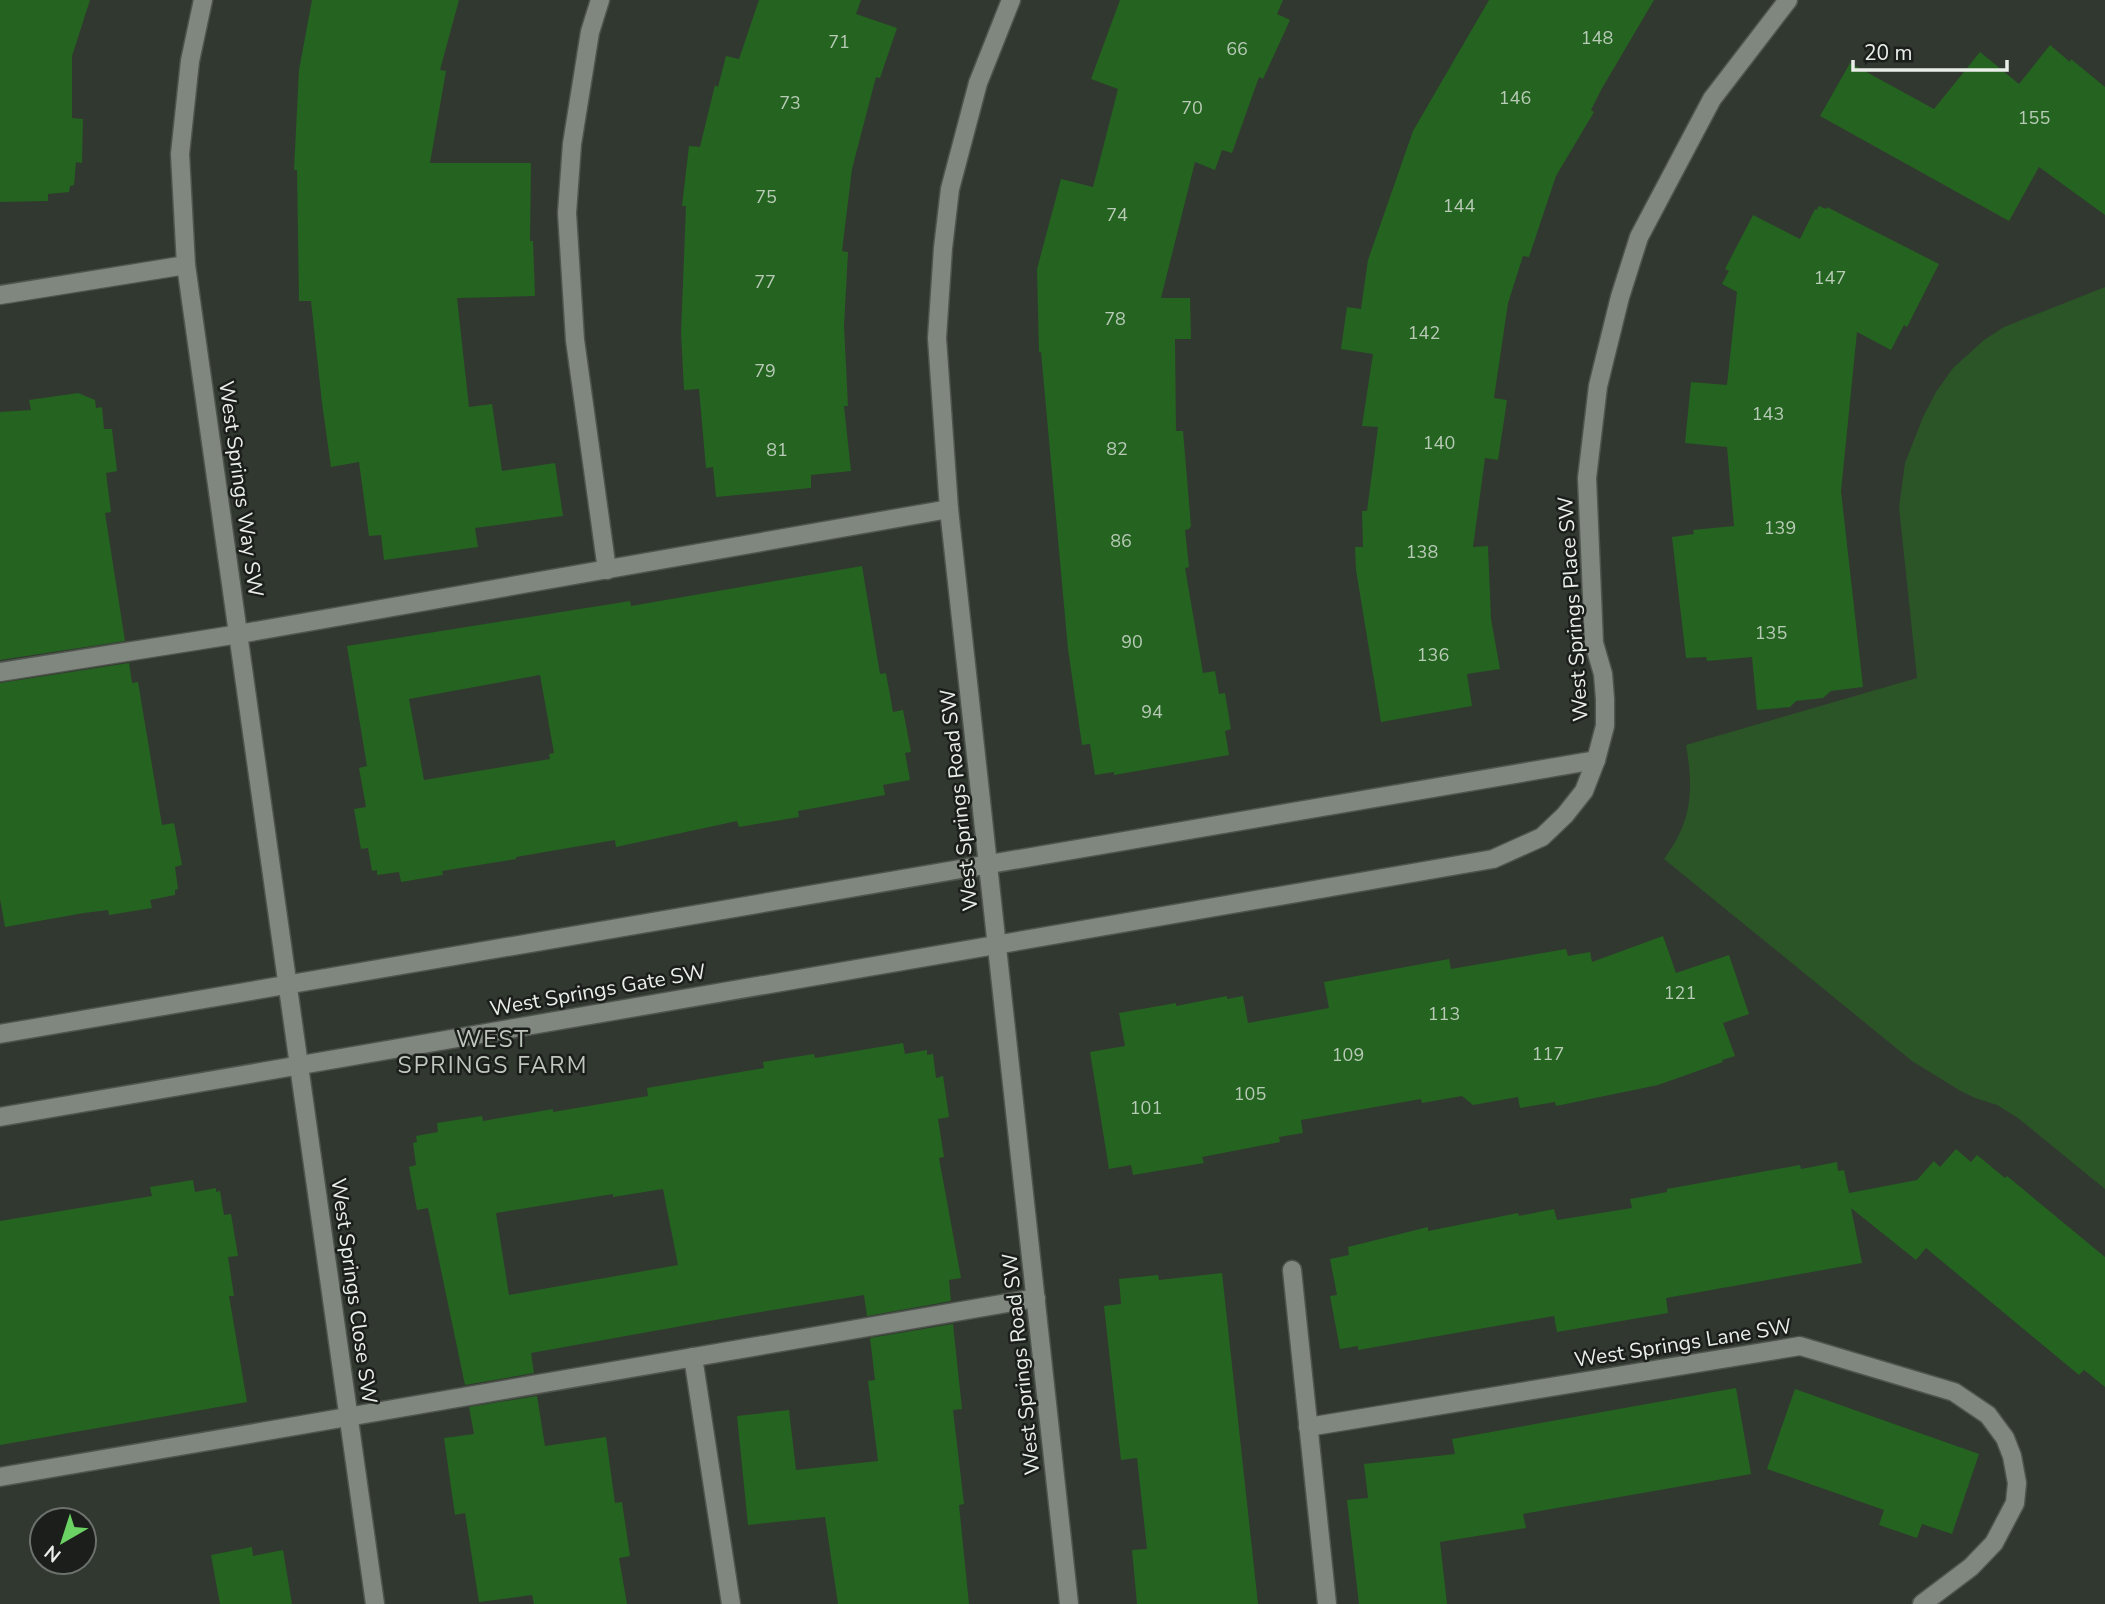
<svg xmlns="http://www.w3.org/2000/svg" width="2105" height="1604" font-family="'Nunito Sans',sans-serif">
  <rect width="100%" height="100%" fill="#313830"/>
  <!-- green -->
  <path fill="#2b5427" d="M2105,287v902l-87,-71 -21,-13 -22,-7 -16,-8 -47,-29 -248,-202c28,-38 30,-68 22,-114l231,-67 -18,-171 6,-44 18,-46 13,-25 17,-24 31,-28 20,-13z"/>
  <!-- building -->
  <g fill="#256320" fill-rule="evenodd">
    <polygon points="0,0 90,0 72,56 72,118 83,119 82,163 76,162 74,185 70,186 69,192 48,194 48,201 0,202"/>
    <polygon points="312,0 459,0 440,70 446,71 430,163 531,163 530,241 533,241 535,296 457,298 469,407 492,404 502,471 555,463 563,516 475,528 478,547 384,560 381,535 369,536 359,462 331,467 322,403 311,301 299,301 297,170 294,170 299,70"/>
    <polygon points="759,0 861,0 856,14 897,28 880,78 876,77 852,169 842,251 848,252 844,326 848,406 844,406 851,471 811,475 811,488 716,497 713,467 706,468 699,389 684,390 681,333 686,206 682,206 689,146 700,147 715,85 718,87 726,56 739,59"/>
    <polygon points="1120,0 1283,0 1277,14 1290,20 1263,79 1259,77 1232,153 1222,150 1215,170 1195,162 1161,298 1190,298 1191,339 1175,339 1176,431 1183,431 1191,526 1189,529 1185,530 1189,567 1185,568 1203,673 1215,671 1219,694 1225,693 1231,729 1225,731 1229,755 1114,775 1114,772 1095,775 1090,744 1082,745 1068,649 1041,352 1039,352 1037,269 1061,179 1093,187 1118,89 1091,79"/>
    <polygon points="1489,0 1654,0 1601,90 1591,110 1594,112 1556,176 1529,257 1523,256 1508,303 1494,398 1507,400 1498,460 1485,458 1473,547 1488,546 1491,619 1500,669 1467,674 1472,706 1381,722 1356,570 1355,547 1363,547 1362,511 1367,511 1378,427 1362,426 1373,354 1341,349 1347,307 1361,309 1368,260 1413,131"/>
    <polygon points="2050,45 2070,62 2071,59 2105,87 2105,215 2039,167 2009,221 1820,116 1850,63 1934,109 1980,52 2019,84"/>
    <polygon points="1819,206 1826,209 1827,207 1939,264 1907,327 1904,325 1891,350 1857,332 1841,491 1863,687 1831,691 1823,698 1796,701 1790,707 1757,710 1752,657 1707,661 1706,657 1686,658 1672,537 1694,534 1693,530 1734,526 1727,447 1685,443 1691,382 1727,385 1737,292 1722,284 1729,271 1725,269 1753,215 1800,239 1815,209 1817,210"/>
    <polygon points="78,393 95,400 96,408 102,407 104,429 112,429 117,471 106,473 111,512 105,513 125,641 0,660 0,412 31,410 29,400"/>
    <path d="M862,566l18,108 6,-1 7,39 10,-2 8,42 -6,1 5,27 -27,5 2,10 -87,16 1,6 -60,10 -2,-6 -121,26 -1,-7 -99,17v2l-74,12 1,4 -42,7 -2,-10 -22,3v-5l-5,1 -4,-23 -7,1 -7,-40 12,-2 -7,-39 8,-2 -20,-120 283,-45 1,5zM540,675l14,78 -5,1 1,5 -126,21 -15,-81z"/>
    <polygon points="129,663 132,683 138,682 162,825 174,823 182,865 175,867 178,889 175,890 175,895 150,900 152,908 109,915 108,910 84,913 5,927 0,899 0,683"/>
    <polygon points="1663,936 1676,973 1729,955 1749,1014 1723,1023 1735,1056 1722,1060 1723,1062 1658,1085 1556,1106 1555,1102 1520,1108 1518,1097 1473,1105 1462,1096 1422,1103 1421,1099 1301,1120 1303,1133 1279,1137 1280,1142 1202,1157 1204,1163 1133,1175 1131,1165 1109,1169 1090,1052 1125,1046 1119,1013 1176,1003 1176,1006 1227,996 1227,999 1243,996 1248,1023 1329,1008 1324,982 1449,959 1451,969 1566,949 1568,956 1590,952 1592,962"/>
    <path d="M903,1043l2,11 22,-4v5l6,-1 3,24 7,-2 6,41 -11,2 6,38 -5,1 22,120 -12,2 2,21 -84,15 -3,-21 -121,20 -212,38 3,20 -69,12 -37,-177 -11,2 -8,-43 7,-2 -3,-22 4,-1 -1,-6 22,-4 -1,-9 45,-7 1,5 70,-12v3l95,-16 -1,-8 117,-20 -1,-6 51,-8 1,4zM663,1189l15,76 -169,30 -13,-82 117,-19v3z"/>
    <polygon points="1956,1149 1971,1162 1977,1155 2005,1178 2007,1176 2105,1257 2105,1387 2084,1370 2079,1375 1926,1248 1916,1260 1851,1208 1862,1263 1666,1298 1668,1313 1557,1332 1554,1316 1358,1350 1358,1346 1340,1349 1330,1296 1337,1295 1330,1259 1349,1255 1348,1247 1428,1227 1428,1231 1518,1213 1519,1216 1554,1209 1557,1220 1632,1208 1630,1199 1667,1192 1667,1189 1800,1165 1801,1169 1837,1162 1838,1171 1844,1170 1849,1193 1917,1180 1934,1161 1940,1167"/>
    <polygon points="193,1180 195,1192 216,1188 216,1192 220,1191 224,1215 231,1214 238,1256 228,1257 234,1296 229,1296 247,1402 0,1445 0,1221 152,1196 150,1187"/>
    <polygon points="1222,1273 1258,1604 1137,1604 1132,1550 1147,1549 1137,1458 1121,1460 1104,1306 1121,1304 1119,1279 1158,1275 1159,1280"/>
    <polygon points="953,1324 962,1409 953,1410 964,1504 959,1505 969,1604 838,1604 825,1517 748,1525 737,1416 789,1410 796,1470 878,1461 868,1381 875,1380 870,1338"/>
    <polygon points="1736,1388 1751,1474 1523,1514 1526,1528 1440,1542 1447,1604 1359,1604 1347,1500 1368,1498 1364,1464 1455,1454 1452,1439"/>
    <polygon points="1795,1389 1979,1454 1952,1534 1922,1524 1917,1538 1879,1525 1884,1510 1767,1469"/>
    <polygon points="537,1396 545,1446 606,1437 615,1503 622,1502 630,1556 619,1558 627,1604 534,1604 532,1595 479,1602 465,1513 455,1515 444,1438 474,1434 469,1407"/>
    <polygon points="252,1547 253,1556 283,1550 292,1604 220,1604 211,1555"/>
  </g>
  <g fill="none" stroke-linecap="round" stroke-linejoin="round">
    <defs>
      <g id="minor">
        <polyline points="203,0 190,61 180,154 186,265 375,1604"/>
        <polyline points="600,0 590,32 572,144 567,213 575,340 607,570"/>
        <polyline points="1011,0 978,83 950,189 943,248 937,338 949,509 1069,1604"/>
        <polyline points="0,295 186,265"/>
        <polyline points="0,672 239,634 949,509"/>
        <polyline points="0,1034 1596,760"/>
        <polyline points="0,1117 1493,859 1542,837 1565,815 1584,791 1596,760 1605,726 1605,699 1603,674 1594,643 1587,478 1598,386 1620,297 1639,237 1712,99 1788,0"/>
        <polyline points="1292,1270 1327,1604"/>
        <polyline points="693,1357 731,1604"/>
        <polyline points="1308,1427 1800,1346 1954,1392 1988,1415 2005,1438 2012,1456 2017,1483 2015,1503 1994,1543 1971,1567 1922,1604"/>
        <polyline points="0,1477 1036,1298"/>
      </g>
    </defs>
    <!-- minor casing -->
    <use href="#minor" stroke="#4f554e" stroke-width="21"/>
    <!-- minor -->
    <use href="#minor" stroke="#7f877e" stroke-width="18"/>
  </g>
  <g text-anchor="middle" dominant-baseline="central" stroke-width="5" stroke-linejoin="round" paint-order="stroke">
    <!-- number labels -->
    <g font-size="18" fill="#b8cbb7">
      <text x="1597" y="38">148</text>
      <text x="839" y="42">71</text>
      <text x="1237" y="49">66</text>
      <text x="1515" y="98">146</text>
      <text x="790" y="103">73</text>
      <text x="1192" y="108">70</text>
      <text x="2034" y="118">155</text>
      <text x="766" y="197">75</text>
      <text x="1459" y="206">144</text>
      <text x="1117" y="215">74</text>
      <text x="1830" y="278">147</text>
      <text x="765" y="282">77</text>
      <text x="1115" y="319">78</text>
      <text x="1424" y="333">142</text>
      <text x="765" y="371">79</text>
      <text x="1768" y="414">143</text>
      <text x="1439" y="443">140</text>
      <text x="1117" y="449">82</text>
      <text x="777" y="450">81</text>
      <text x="1780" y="528">139</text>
      <text x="1121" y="541">86</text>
      <text x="1422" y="552">138</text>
      <text x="1771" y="633">135</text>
      <text x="1132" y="642">90</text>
      <text x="1433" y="655">136</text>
      <text x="1152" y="712">94</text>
      <text x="1680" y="993">121</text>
      <text x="1444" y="1014">113</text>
      <text x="1548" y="1054">117</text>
      <text x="1348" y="1055">109</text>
      <text x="1250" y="1094">105</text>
      <text x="1146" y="1108">101</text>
    </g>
    <!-- street labels -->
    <g font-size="21" fill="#e9eee9" stroke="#1b1e1b">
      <text transform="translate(241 489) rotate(82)">West Springs Way SW</text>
      <text transform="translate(1573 609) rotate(-94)">West Springs Place SW</text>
      <text transform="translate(959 800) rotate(-96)">West Springs Road SW</text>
      <text transform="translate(598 990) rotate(-10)">West Springs Gate SW</text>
      <text transform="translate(354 1291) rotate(82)">West Springs Close SW</text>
      <text transform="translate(1683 1343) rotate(-9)">West Springs Lane SW</text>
      <text transform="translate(1021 1364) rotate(-96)">West Springs Road SW</text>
    </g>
    <!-- neighbourhood labels -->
    <g font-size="23" letter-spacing="2" fill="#bec6bd" stroke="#1b1e1b">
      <text x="493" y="1039">WEST<tspan x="493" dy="26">SPRINGS FARM</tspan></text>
    </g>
  </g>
  <!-- north arrow -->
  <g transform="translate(63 1541) rotate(219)"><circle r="33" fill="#1b1e1b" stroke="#6d716d" stroke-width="2"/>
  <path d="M0-5L12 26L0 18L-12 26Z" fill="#6bd363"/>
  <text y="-10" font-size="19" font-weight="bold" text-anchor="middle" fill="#e9eee9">N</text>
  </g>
  <!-- scale -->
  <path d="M1853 60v10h154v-10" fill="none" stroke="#e9eee9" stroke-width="3.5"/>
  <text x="1864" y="60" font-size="21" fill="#e9eee9" stroke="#1b1e1b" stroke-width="5" paint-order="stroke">20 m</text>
</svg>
